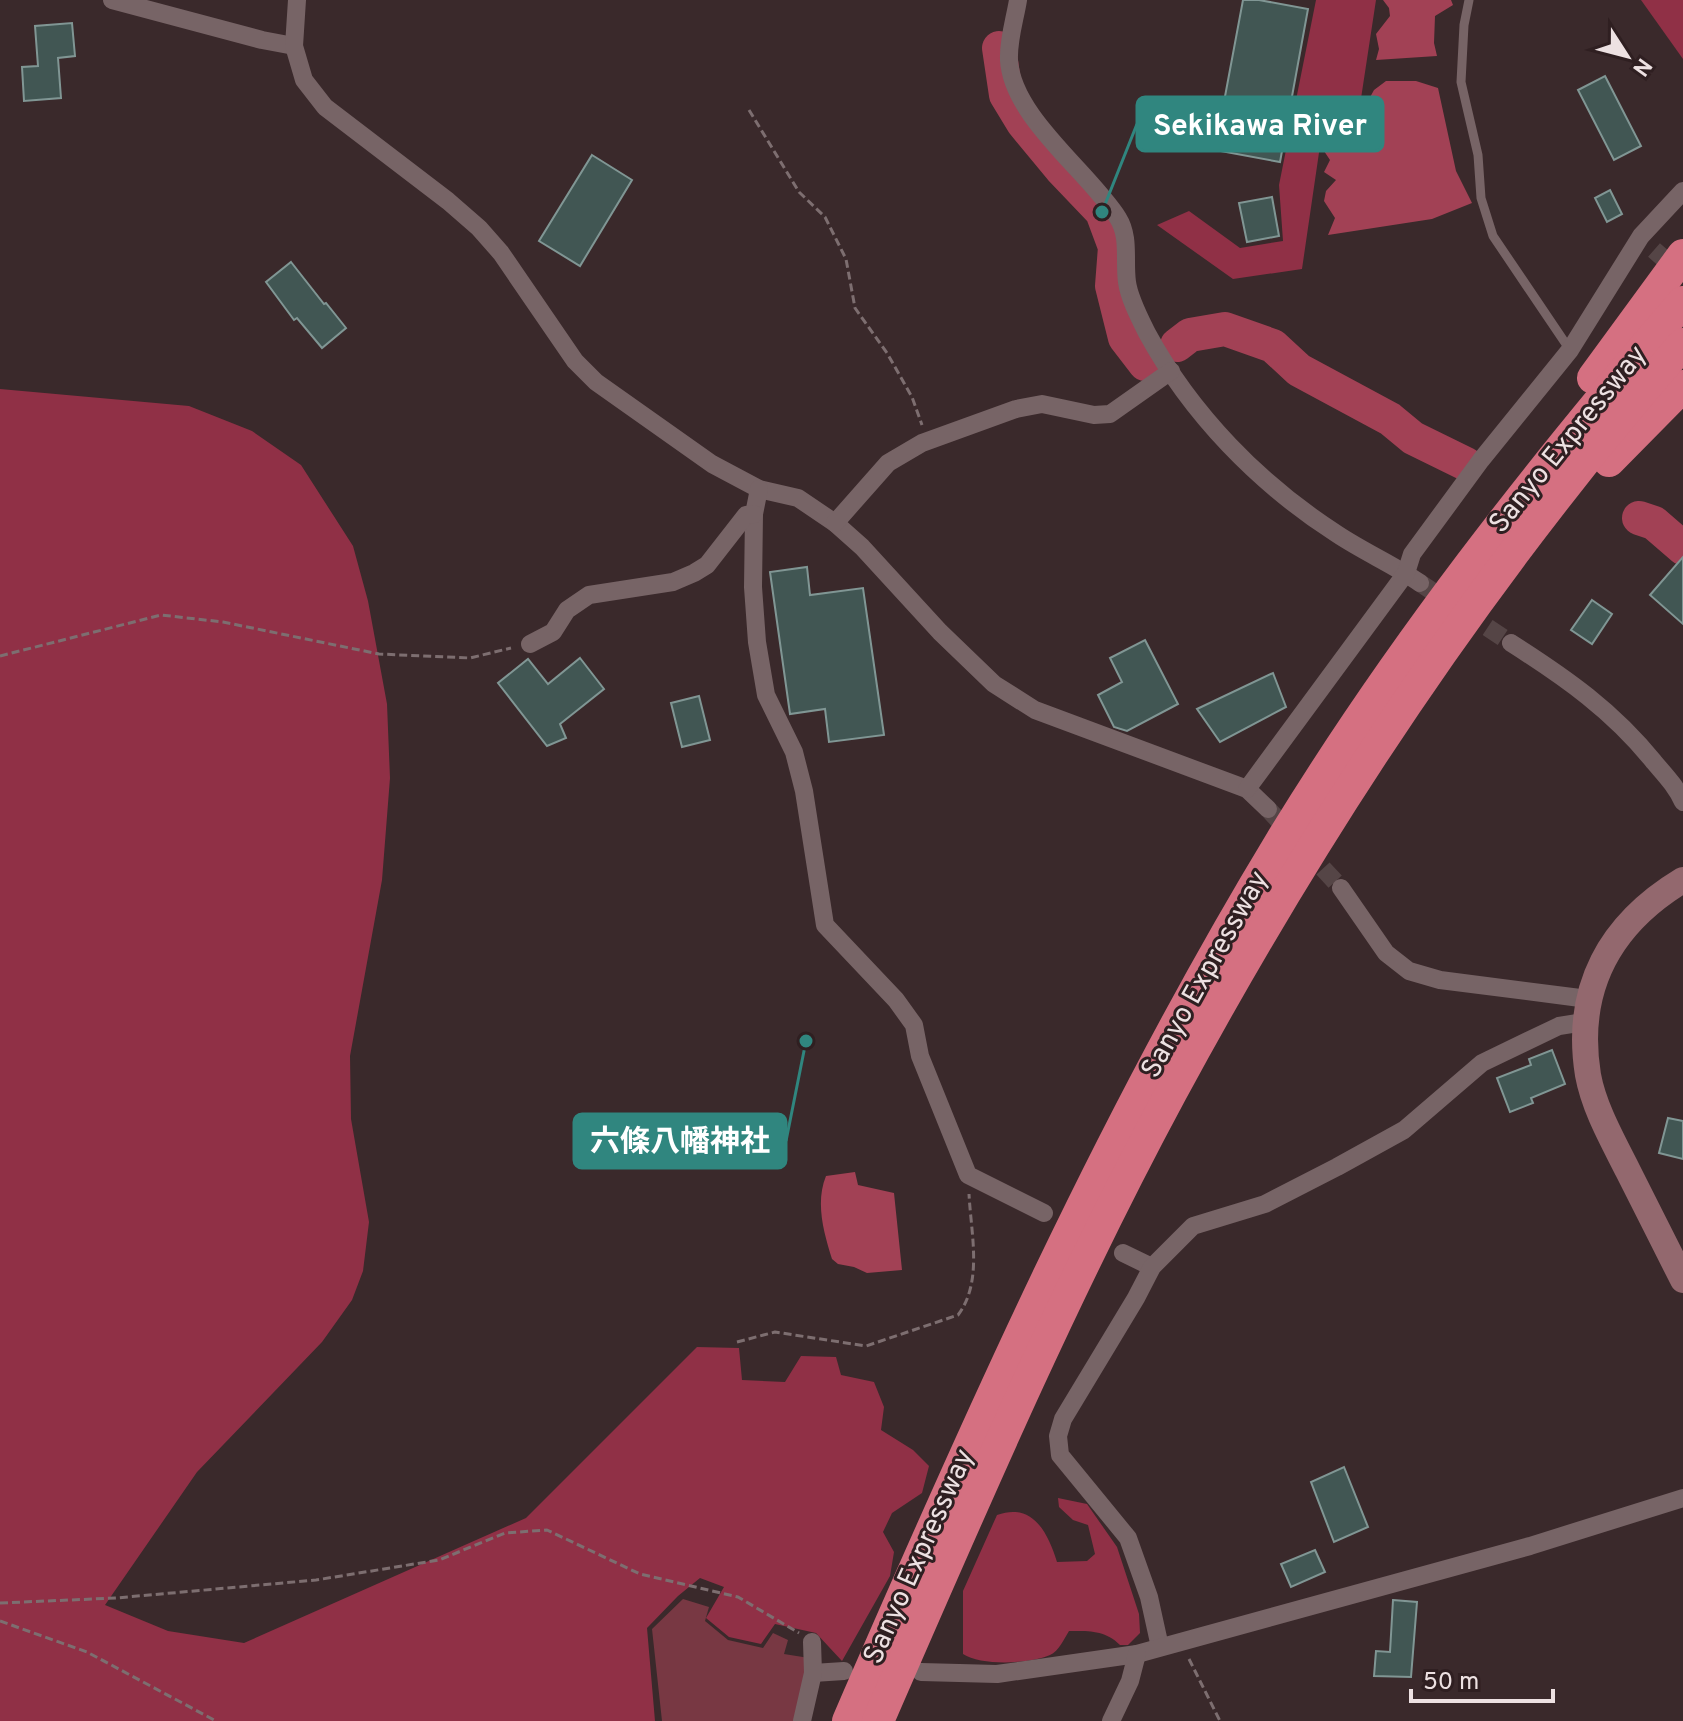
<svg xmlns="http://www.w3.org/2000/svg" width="1683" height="1721" font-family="Overpass,'Noto Sans JP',sans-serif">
  <rect width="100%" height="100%" fill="#3a292b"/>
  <!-- green -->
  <polygon fill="#783843" points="683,1599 709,1607 705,1621 728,1640 763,1648 773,1633 788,1640 784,1654 809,1658 797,1721 662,1721 652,1629"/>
  <!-- forest -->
  <g fill="#903046">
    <polygon points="1316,0 1376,0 1360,105 1321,139 1302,269 1233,279 1157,225 1189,211 1240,248 1283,241 1279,185"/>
    <polygon points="1641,0 1683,0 1683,59"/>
    <polygon points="0,389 189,406 252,431 301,465 353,546 368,601 387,704 390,778 382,880 350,1056 351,1119 369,1222 363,1271 352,1300 322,1342 197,1472 105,1605 168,1631 244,1643 526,1518 697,1347 739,1348 742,1380 785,1382 801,1356 836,1357 841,1375 874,1382 884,1407 881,1430 913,1450 929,1466 922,1493 892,1513 883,1532 894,1552 890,1576 842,1661 816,1633 775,1624 761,1644 729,1637 706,1618 724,1587 700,1578 678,1596 647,1628 655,1721 0,1721"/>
    <path d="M1058,1498l29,6 30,43 22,67 1,19 -12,12h-8c-15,-15 -31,-14 -51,-14 -5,8 -10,20 -19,24 -20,9 -69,11 -87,-1v-63l34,-76c36,-13 51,18 60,47l30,-1 8,-7 -7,-29 -15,-5 -14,-13z"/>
  </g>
  <!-- water -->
  <g fill="#a24155">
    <polygon points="1383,0 1451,0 1453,5 1435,16 1434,43 1437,56 1376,60 1379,49 1376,34 1390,16 1389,8"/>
    <polygon points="1386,81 1416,81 1438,88 1456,171 1472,203 1432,219 1328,235 1335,218 1324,201 1326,191 1336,180 1324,172 1330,160 1322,148 1366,115 1370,109 1368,101 1374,90"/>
    <path d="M855,1172l3,13 36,8 8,77 -35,3 -13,-6 -16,-3 -6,-5c-8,-26 -17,-56 -6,-83z"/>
  </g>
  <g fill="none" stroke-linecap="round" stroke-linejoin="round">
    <!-- river -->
    <g stroke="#a24155" stroke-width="34">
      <polyline points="999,48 1006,95 1023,123 1061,169 1102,212 1115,247 1112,286 1125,338 1145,364 1153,363"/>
      <polyline points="1177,345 1190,335 1225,329 1273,346 1299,370 1390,419 1413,438 1466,464"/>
      <polyline points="1639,518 1654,523 1683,548"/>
    </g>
  </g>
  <!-- building -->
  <g fill="#415653" stroke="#809694" stroke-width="2">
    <polygon points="1243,0 1259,0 1308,9 1280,162 1215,150"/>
    <polygon points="72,23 75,56 58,58 61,98 24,101 22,67 38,66 35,26"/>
    <polygon points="1605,76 1641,146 1614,160 1578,90"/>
    <polygon points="592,155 632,180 580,266 539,241"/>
    <polygon points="1610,190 1622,214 1607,222 1595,198"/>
    <polygon points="1272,197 1279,236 1247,242 1239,203"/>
    <polygon points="291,262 324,304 326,303 346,328 322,348 297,318 294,320 266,282"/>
    <polygon points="1683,557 1683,624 1650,595"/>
    <polygon points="807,567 810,595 863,588 884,735 829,742 825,709 790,714 770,572"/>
    <polygon points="1592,600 1612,614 1592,644 1571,630"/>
    <polygon points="1145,640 1178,704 1127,731 1114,727 1098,695 1122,682 1110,658"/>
    <polygon points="580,658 604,689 560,724 566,738 547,746 498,683 528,659 548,684"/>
    <polygon points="1273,673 1286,707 1220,742 1197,709"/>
    <polygon points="699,696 710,740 682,747 671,703"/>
    <polygon points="1552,1050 1565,1084 1531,1098 1533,1103 1510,1112 1497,1078 1531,1065 1529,1059"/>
    <polygon points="1668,1118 1683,1121 1683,1159 1659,1153"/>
    <polygon points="1344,1467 1368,1527 1334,1542 1311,1482"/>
    <polygon points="1315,1550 1325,1572 1291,1587 1281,1564"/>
    <polygon points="1393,1600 1417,1602 1411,1677 1374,1676 1376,1651 1390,1652"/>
  </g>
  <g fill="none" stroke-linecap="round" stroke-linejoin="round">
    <!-- street-tunnel -->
    <g stroke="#554546" stroke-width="18" stroke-dasharray="18 9" stroke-linecap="butt">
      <polyline points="1654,250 1678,271"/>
      <polyline points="1420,583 1511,643"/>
      <polyline points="1268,809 1341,888"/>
    </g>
    <!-- path -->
    <g stroke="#7d6e70" stroke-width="3" stroke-dasharray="8 4" stroke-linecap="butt">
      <polyline points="749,110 799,192 825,217 846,259 855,308 887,353 912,397 922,425"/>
      <polyline points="0,656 161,615 223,622 379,654 470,658 511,648"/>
      <path d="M737,1342l38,-10 91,14 92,-31c25,-33 13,-81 11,-121"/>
      <polyline points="0,1603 116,1598 316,1580 439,1560 505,1533 547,1530 640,1574 738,1597 799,1633"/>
      <polyline points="0,1621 87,1652 216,1721"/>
      <polyline points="1189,1659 1220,1721"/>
    </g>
    <!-- lane -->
    <polyline stroke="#776466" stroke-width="9" points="1469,0 1464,25 1461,82 1478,155 1481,198 1493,236 1570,350"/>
    <!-- street -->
    <g stroke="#776466" stroke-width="18">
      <polyline points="112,0 262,40 294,46"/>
      <polyline points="297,0 294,46 304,80 325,107 448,201 479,228 501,253 575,361 596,382 712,464 759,489 798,498 835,523 862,547 940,632 994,684 1035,710 1247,789 1268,809"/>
      <path d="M1018,0c-3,19 -10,40 -9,60 3,57 80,112 109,158 12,19 6,43 9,64 2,16 13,37 20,51 44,81 112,151 190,201 27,18 57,31 83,49"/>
      <polyline points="759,489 754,514 753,587 757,642 766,695 794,752 804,791 825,925 896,1000 914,1025 920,1056 968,1175 1044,1213"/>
      <polyline points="835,523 888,463 922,443 1016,409 1042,404 1094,415 1110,414 1171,371"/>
      <path d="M1511,643c55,35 102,68 143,119 11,13 22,24 29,40"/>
      <polyline points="530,644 553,632 567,610 589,595 673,582 694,573 707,565 746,515 754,514"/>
      <polyline points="1247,789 1406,573 1412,554 1481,460 1570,350 1641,236 1683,191"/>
      <polyline points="1341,888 1386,953 1409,971 1440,980 1588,999"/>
      <polyline points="1123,1253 1152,1267"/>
      <polyline points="1160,1647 1149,1597 1128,1538 1060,1455 1058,1436 1063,1419 1136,1298 1152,1267 1193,1226 1265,1204 1337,1167 1404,1130 1482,1063 1559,1026 1584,1022"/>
      <polyline points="921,1672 997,1674 1137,1654 1530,1546 1683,1498"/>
      <polyline points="813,1673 844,1671"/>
      <polyline points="802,1721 813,1673 812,1642"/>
      <polyline points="1111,1721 1130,1681 1137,1654"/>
    </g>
    <!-- secondary -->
    <path stroke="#93686e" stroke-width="26" d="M1683,880c-73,44 -109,108 -95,195 6,33 25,66 40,96 18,36 37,73 55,109"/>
    <!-- highway -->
    <g stroke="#d57081" stroke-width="32">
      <polyline points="1593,378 1683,255"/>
      <polyline points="1609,461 1683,386"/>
      <path d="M848,1721c130,-300 263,-600 433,-880 117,-192 256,-369 402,-539"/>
      <path d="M878,1721c92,-211 183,-424 293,-628 144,-267 312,-521 512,-749"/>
    </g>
  </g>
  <g text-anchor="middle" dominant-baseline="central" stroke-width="6" stroke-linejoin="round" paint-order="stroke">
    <!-- street labels -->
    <g font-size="28" fill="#ede1e2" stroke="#2f1f21">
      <text transform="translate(1569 440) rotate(-51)">Sanyo Expressway</text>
      <text transform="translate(1206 975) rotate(-61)">Sanyo Expressway</text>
      <text transform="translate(920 1557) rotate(-66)">Sanyo Expressway</text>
    </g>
  </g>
  <!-- callouts -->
  <path fill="none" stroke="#30867f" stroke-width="3" d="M1102 212L1137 124M806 1041L786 1141"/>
  <g fill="#30867f" stroke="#2f1f21" stroke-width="3">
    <circle cx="1102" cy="212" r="8"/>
    <circle cx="806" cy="1041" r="8"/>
  </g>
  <g fill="#30867f" stroke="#30867f" stroke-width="3">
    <rect x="1137" y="97" width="246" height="54" rx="8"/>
    <rect x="574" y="1114" width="212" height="54" rx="8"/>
  </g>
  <g font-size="30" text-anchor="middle" font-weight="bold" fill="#fff">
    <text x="1260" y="135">Sekikawa River</text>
    <text x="680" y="1151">六條八幡神社</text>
  </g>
  <!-- north arrow -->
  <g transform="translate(1627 56) rotate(126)" stroke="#2f1f21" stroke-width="6" paint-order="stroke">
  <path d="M0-6L14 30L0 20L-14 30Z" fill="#ede1e2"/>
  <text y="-12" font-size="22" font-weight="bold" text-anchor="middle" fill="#ede1e2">N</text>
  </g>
  <!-- scale -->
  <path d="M1411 1689v12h142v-12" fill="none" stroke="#ede1e2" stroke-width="4"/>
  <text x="1423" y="1689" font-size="24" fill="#ede1e2" stroke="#2f1f21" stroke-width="6" paint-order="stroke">50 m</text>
</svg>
